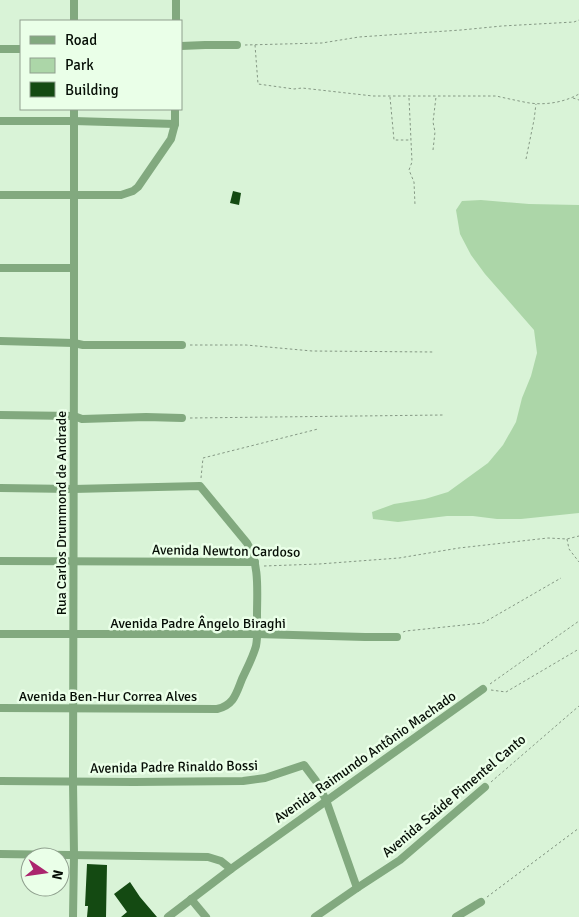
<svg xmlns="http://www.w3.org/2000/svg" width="579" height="917" font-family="Signika,sans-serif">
  <rect width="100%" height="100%" fill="#d9f3d7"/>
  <!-- green -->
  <polygon fill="#acd6a8" points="481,200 529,204 579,205 579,513 521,519 497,519 473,516 447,516 398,522 373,519 372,512 394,504 425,499 448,492 488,463 503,445 516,422 522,398 531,376 537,353 534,330 485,274 471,255 460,234 456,210 462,201"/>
  <!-- building -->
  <g fill="#144a12">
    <polygon points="233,191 241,193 239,205 230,203"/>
    <polygon points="87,864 107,865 106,917 87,917 88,906 85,906"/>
    <polygon points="130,882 140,897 157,917 121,917 127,912 114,894"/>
  </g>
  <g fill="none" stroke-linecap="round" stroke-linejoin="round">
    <!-- path -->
    <g stroke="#859884" stroke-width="1" stroke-dasharray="2.5 2.5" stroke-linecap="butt">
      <polyline points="245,45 322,43 359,37 461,30 502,26 574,22 579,20"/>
      <path d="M255,45l3,39 36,5 8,-1 71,8h123c9,2 18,4 28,6 18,4 39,1 55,-8"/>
      <polyline points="390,97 394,140 411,140"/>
      <polyline points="409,98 412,162 409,170 414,182 415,205"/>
      <polyline points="573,98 579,100"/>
      <polyline points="433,150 435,132 433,122 436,97"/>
      <polyline points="526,159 534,120 536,104"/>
      <polyline points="190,345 246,345 312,351 434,352"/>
      <polyline points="190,418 443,415"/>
      <polyline points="201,478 203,458 318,429"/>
      <polyline points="567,539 569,549 579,562"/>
      <polyline points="264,566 319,564 399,558 459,548 548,538 567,539 579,536"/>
      <polyline points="403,632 406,631 483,623 561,578"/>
      <polyline points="490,684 579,621"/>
      <polyline points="491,690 506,692 579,649"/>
      <polyline points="491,782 579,706"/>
      <polyline points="487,897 579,828"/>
    </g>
    <!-- minor -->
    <g stroke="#82a97f" stroke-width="8">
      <polyline points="176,0 176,21"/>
      <polyline points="74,21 74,0"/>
      <polyline points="181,46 205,45 237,45"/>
      <polyline points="0,49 21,49"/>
      <polyline points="0,121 74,121 175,124"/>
      <polyline points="0,195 121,195 133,191 138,187 171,139 175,124 175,109"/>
      <polyline points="0,268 74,268"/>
      <polyline points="0,341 74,343 83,345 182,345"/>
      <polyline points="0,415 74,416 82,419 146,417 182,418"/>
      <path d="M0,488l73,1 127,-3 47,57c13,21 10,49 10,72 0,11 1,21 -1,31 -3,11 -9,22 -14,33 -6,15 -8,26 -25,30l-217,-1"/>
      <polyline points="0,561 255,562"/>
      <polyline points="0,634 257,634 365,637 397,637"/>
      <polyline points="0,781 134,782 243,781 265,778 304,765 316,781 326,800 357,888"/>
      <polyline points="0,854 208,857 221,861 231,869"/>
      <polyline points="191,899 206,917"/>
      <polyline points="73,917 74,855 73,782 74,343 74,109"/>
      <polyline points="168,917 231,869 483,689"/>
      <polyline points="315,917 357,888 400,860 485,787"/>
      <polyline points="456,917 481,902"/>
    </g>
  </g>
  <g text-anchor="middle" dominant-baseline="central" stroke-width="5" stroke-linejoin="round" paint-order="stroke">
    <!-- street labels -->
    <g font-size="14" fill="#060e06" stroke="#eaffe8">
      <text transform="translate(61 513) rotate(-90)">Rua Carlos Drummond de Andrade</text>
      <text transform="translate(226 551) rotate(1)">Avenida Newton Cardoso</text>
      <text x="198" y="623">Avenida Padre Ângelo Biraghi</text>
      <text x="108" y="696">Avenida Ben-Hur Correa Alves</text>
      <text transform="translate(365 757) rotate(-35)">Avenida Raimundo Antônio Machado</text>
      <text transform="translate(174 767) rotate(-1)">Avenida Padre Rinaldo Bossi</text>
      <text transform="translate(454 796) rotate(-40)">Avenida Saúde Pimentel Canto</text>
    </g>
  </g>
  <!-- legend -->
  <rect x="20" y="20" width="162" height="90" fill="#eaffe8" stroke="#8f9f8e"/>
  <rect x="30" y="36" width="25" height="8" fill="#82a97f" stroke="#8f9f8e"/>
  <text x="65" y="45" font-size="15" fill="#060e06">Road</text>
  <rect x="30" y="58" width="25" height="15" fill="#acd6a8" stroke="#8f9f8e"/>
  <text x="65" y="70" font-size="15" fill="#060e06">Park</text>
  <rect x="30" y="82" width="25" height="15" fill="#144a12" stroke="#8f9f8e"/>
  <text x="65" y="95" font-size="15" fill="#060e06">Building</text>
  <!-- north arrow -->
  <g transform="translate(45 872) rotate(103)"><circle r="24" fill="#eaffe8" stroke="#8f9f8e"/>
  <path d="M0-4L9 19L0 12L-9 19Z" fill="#ab256e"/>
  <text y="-8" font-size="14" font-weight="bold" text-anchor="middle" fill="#060e06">N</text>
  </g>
</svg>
